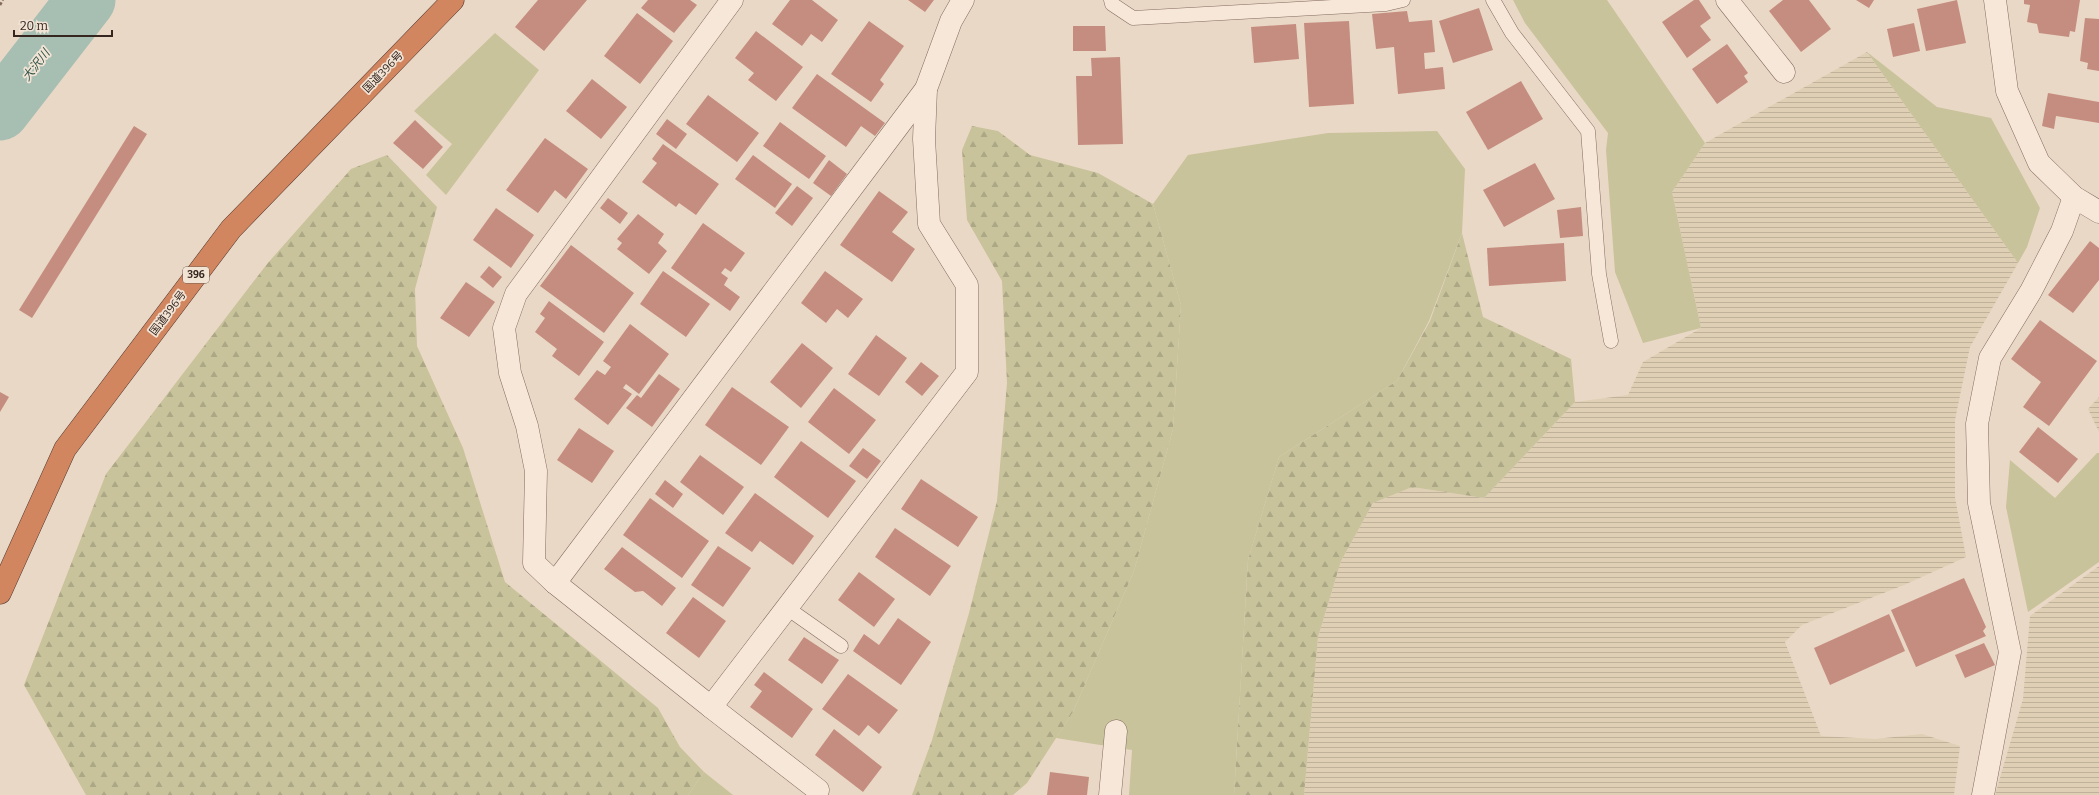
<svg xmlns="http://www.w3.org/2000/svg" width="2099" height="795" font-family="Bitter,'Noto Sans JP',serif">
  <defs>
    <pattern id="farmland-rules" width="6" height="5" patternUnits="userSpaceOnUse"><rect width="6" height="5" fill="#dfcfb4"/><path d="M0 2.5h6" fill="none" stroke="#c0b29a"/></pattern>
    <pattern id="forest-firs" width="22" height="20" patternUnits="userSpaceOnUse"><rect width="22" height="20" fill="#c8c39b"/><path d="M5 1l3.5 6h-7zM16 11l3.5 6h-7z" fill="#aca785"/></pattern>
  </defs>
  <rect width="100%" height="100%" fill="#ead8c6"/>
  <!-- farmland -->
  <g fill="url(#farmland-rules)">
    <polygon points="1867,52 2018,263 1970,347 1955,420 1955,497 1966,557 1904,585 1802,625 1785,642 1821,736 1875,739 1922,734 1960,746 1954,795 1304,795 1318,637 1341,561 1373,503 1412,487 1484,498 1575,402 1628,395 1643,362 1701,328 1672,192 1705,143"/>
    <polygon points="2099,397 2099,432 2088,409"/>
    <polygon points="2099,566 2099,795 1995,795 2023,699 2030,616"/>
  </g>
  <!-- grass -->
  <g fill="#c8c39b">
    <polygon points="1513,0 1607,0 1705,143 1672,192 1701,328 1643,343 1615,272 1606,150 1608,133 1525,23"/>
    <polygon points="495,33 539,70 446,195 426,175 452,144 414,111"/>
    <polygon points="1867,52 1937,107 1991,118 2040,208 2027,247 2018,263"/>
    <polygon points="1437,131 1465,169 1462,233 1429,321 1397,381 1279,457 1248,560 1234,795 1129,795 1132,750 1056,738 1073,712 1134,571 1173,429 1181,305 1153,204 1188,155 1328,133"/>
    <polygon points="2097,453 2099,453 2099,562 2028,612 2006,507 2010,460 2055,498"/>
    <polygon points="704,772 733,795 688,795"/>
  </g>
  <!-- forest -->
  <g fill="url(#forest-firs)">
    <polygon points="972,126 998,131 1030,155 1098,173 1153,204 1181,305 1173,429 1134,571 1073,712 1027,783 1013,795 912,795 932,740 969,613 997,501 1007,383 1002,281 967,220 962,150"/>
    <polygon points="387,155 437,207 415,289 417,346 463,448 505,582 658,708 680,747 704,772 688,795 86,795 24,685 106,474 267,264 351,169"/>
    <polygon points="1462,233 1483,317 1571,359 1575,402 1484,498 1412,487 1373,503 1341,561 1318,637 1304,795 1234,795 1248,560 1279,457 1397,381 1430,321"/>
  </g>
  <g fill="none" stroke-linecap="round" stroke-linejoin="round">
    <!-- river -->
    <polyline stroke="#a7beb2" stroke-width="59" points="0,111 86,0"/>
  </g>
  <!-- building -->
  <g fill="#c58d80">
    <polygon points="538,0 587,0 544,51 515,27"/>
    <polygon points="648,0 690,0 697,5 674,33 641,8"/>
    <polygon points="790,0 812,0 838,20 822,42 811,34 802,46 772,24"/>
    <polygon points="908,0 934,0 925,12"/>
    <polygon points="1694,0 1699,0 1711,18 1700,26 1711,40 1687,58 1662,22"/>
    <polygon points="1783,0 1809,0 1831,29 1801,52 1769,11"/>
    <polygon points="1856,0 1874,0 1869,8"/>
    <polygon points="1957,0 1966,43 1926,51 1917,9"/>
    <polygon points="2024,0 2080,0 2075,32 2070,31 2069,37 2039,33 2037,24 2027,22 2030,5 2024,4"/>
    <polygon points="1479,8 1493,50 1453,63 1439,21"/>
    <polygon points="1407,11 1409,22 1432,20 1435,52 1424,53 1425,69 1443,67 1445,89 1398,94 1394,47 1376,49 1372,14"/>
    <polygon points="637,13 673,41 640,84 604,56"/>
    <polygon points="2085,18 2099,19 2099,71 2087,69 2088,63 2080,61"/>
    <polygon points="869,21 904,46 880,80 884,84 871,102 831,74"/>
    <polygon points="1349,21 1354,104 1309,107 1304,23"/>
    <polygon points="1914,23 1920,51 1893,57 1887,29"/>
    <polygon points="1296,24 1299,59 1254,63 1251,27"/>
    <polygon points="1073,26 1105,26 1106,51 1073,51"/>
    <polygon points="756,31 803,67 776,101 748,80 754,73 735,58"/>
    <polygon points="1727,44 1748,73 1744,76 1748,82 1717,104 1692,69"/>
    <polygon points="1120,57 1123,144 1078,145 1076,76 1092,76 1091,58"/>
    <polygon points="817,74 885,123 875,136 861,126 846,147 792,108"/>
    <polygon points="592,79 627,107 601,139 566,111"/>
    <polygon points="1521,81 1543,119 1488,150 1466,112"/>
    <polygon points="2048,93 2099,102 2099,123 2056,116 2054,129 2042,126"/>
    <polygon points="708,95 759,133 737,162 686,124"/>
    <polygon points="667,119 687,134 676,149 656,134"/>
    <polygon points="415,120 443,147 423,169 393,143"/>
    <polygon points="780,122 826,156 809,179 763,146"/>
    <polygon points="134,126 147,134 32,318 19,310"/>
    <polygon points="545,138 588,169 566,199 555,190 538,213 506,190"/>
    <polygon points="663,144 719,184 696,215 679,203 676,207 642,182 657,163 652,159"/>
    <polygon points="753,155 792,184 775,208 735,179"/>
    <polygon points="829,160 847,174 831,196 813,183"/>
    <polygon points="1535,163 1555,199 1504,227 1483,190"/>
    <polygon points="797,186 813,198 792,226 775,213"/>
    <polygon points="879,191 908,212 892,232 915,249 892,282 840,245"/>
    <polygon points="608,198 628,213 620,224 600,208"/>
    <polygon points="1581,207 1583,236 1560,238 1557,210"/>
    <polygon points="496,208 534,235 511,268 473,240"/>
    <polygon points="638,214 664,234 658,243 667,251 649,274 617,249 622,243 617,239"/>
    <polygon points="703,223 745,253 731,272 725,268 721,273 728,278 724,285 740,297 730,311 671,268"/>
    <polygon points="2090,241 2099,248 2099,280 2073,313 2048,295"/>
    <polygon points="1564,243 1566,281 1489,286 1487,248"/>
    <polygon points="571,245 634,293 604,333 540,286"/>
    <polygon points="489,266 502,277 493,288 480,277"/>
    <polygon points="663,271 710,304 686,337 640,304"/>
    <polygon points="825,271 863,299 848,318 837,309 826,323 801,303"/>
    <polygon points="466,282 495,302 469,337 440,318"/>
    <polygon points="549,301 604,342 579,376 552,356 557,349 535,332 545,318 540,314"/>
    <polygon points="2040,320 2097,361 2049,426 2023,407 2041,382 2011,359"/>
    <polygon points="630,324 669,354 639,394 626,384 623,388 632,394 608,425 574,399 597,370 605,375 611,367 603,361"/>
    <polygon points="876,335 907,358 879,396 848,374"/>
    <polygon points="802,343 833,368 801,408 770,382"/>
    <polygon points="921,362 939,376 922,396 905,382"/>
    <polygon points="659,374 680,389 652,427 626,408 637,395 641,398"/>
    <polygon points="732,387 789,427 761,465 705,425"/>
    <polygon points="834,388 876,420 849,454 808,422"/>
    <polygon points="0,392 9,397 0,412"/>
    <polygon points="2038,427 2078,459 2058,483 2019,452"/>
    <polygon points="579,428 614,451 592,483 557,460"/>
    <polygon points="801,441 856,481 828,518 774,477"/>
    <polygon points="863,448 881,461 867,479 849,466"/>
    <polygon points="700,455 744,487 723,515 680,482"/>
    <polygon points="921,479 978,517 958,547 901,509"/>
    <polygon points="665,480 683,494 673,508 655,494"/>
    <polygon points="755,493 814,536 793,565 760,541 752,552 725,533"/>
    <polygon points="650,498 709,541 682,578 623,535"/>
    <polygon points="895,528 951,566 930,596 875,557"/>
    <polygon points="718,546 751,568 723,607 691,585"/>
    <polygon points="622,547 676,588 662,606 643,591 635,592 604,569"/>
    <polygon points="859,572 895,599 874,627 838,600"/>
    <polygon points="1964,578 1986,627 1983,631 1986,636 1916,667 1891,610"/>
    <polygon points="693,597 726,621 699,658 666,633"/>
    <polygon points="1889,614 1905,651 1830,685 1814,648"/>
    <polygon points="898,618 931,642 901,685 853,651 864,634 879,645"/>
    <polygon points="804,637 839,660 822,684 788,660"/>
    <polygon points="1984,643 1995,665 1965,678 1955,655"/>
    <polygon points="764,672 813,709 792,738 750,707 762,691 754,685"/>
    <polygon points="848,674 898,710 879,734 868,725 859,736 822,709"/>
    <polygon points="834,729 882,767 863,792 815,755"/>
    <polygon points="1050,772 1089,777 1087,795 1047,795"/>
  </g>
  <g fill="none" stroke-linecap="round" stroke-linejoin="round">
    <defs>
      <g id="lane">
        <polyline points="1111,0 1112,4 1133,18 1386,4 1403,0"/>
        <polyline points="1493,0 1512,33 1588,131 1599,274 1611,341"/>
        <polyline points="787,608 841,646"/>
      </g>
      <g id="street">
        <polyline points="732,0 516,294 504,328 510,373 527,426 536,471 534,563 555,583 711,707 967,372 967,285 929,224 924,139 926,89 951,21 963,0"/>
        <polyline points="1727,0 1784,72"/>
        <polyline points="1995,0 2007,91 2039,163 2074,197 2099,212"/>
        <polyline points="555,583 926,89"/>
        <polyline points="711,707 818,790"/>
        <polyline points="1110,795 1116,731"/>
        <polyline points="1983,795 2010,652 1979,503 1977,424 1990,358 2031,291 2062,231 2074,197"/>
      </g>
      <polyline id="highway" points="0,593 65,449 231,229 453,0"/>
    </defs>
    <!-- lane casing -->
    <use href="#lane" stroke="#846a5e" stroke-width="15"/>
    <!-- street casing -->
    <use href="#street" stroke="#846a5e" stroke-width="23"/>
    <!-- highway casing -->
    <use href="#highway" stroke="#523931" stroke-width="23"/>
    <!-- path -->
    <polyline stroke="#846a5e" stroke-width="2.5" stroke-dasharray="3 2" stroke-linecap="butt" points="0,5 3,0"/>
    <!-- lane -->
    <use href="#lane" stroke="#f6e7d9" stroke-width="14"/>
    <!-- street -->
    <use href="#street" stroke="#f6e7d9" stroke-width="22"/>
    <!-- highway -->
    <use href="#highway" stroke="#d2865f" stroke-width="22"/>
  </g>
  <g text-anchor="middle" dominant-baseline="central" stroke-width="3.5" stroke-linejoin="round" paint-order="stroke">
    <!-- shield labels -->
    <rect fill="#f2e4d5" stroke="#6e5f56" stroke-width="1" x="183" y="267" width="26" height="16" rx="3"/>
    <g font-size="10" font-weight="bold" fill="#362620">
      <text x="196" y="275">396</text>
    </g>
    <!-- street labels -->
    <g font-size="11" fill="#362620" stroke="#f2e4d5">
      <text transform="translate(383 72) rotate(-46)">国道396号</text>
      <text transform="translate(168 313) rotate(-53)">国道396号</text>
    </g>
    <!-- water labels -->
    <g font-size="12" font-style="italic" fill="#31544a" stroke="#f2e4d5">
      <text transform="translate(36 65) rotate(-52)">大沢川</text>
    </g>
  </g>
  <!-- scale -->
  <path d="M14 30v6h98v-6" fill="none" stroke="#362620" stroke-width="2"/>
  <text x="20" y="30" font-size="12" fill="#362620" stroke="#f2e4d5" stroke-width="3" paint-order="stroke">20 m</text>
</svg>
